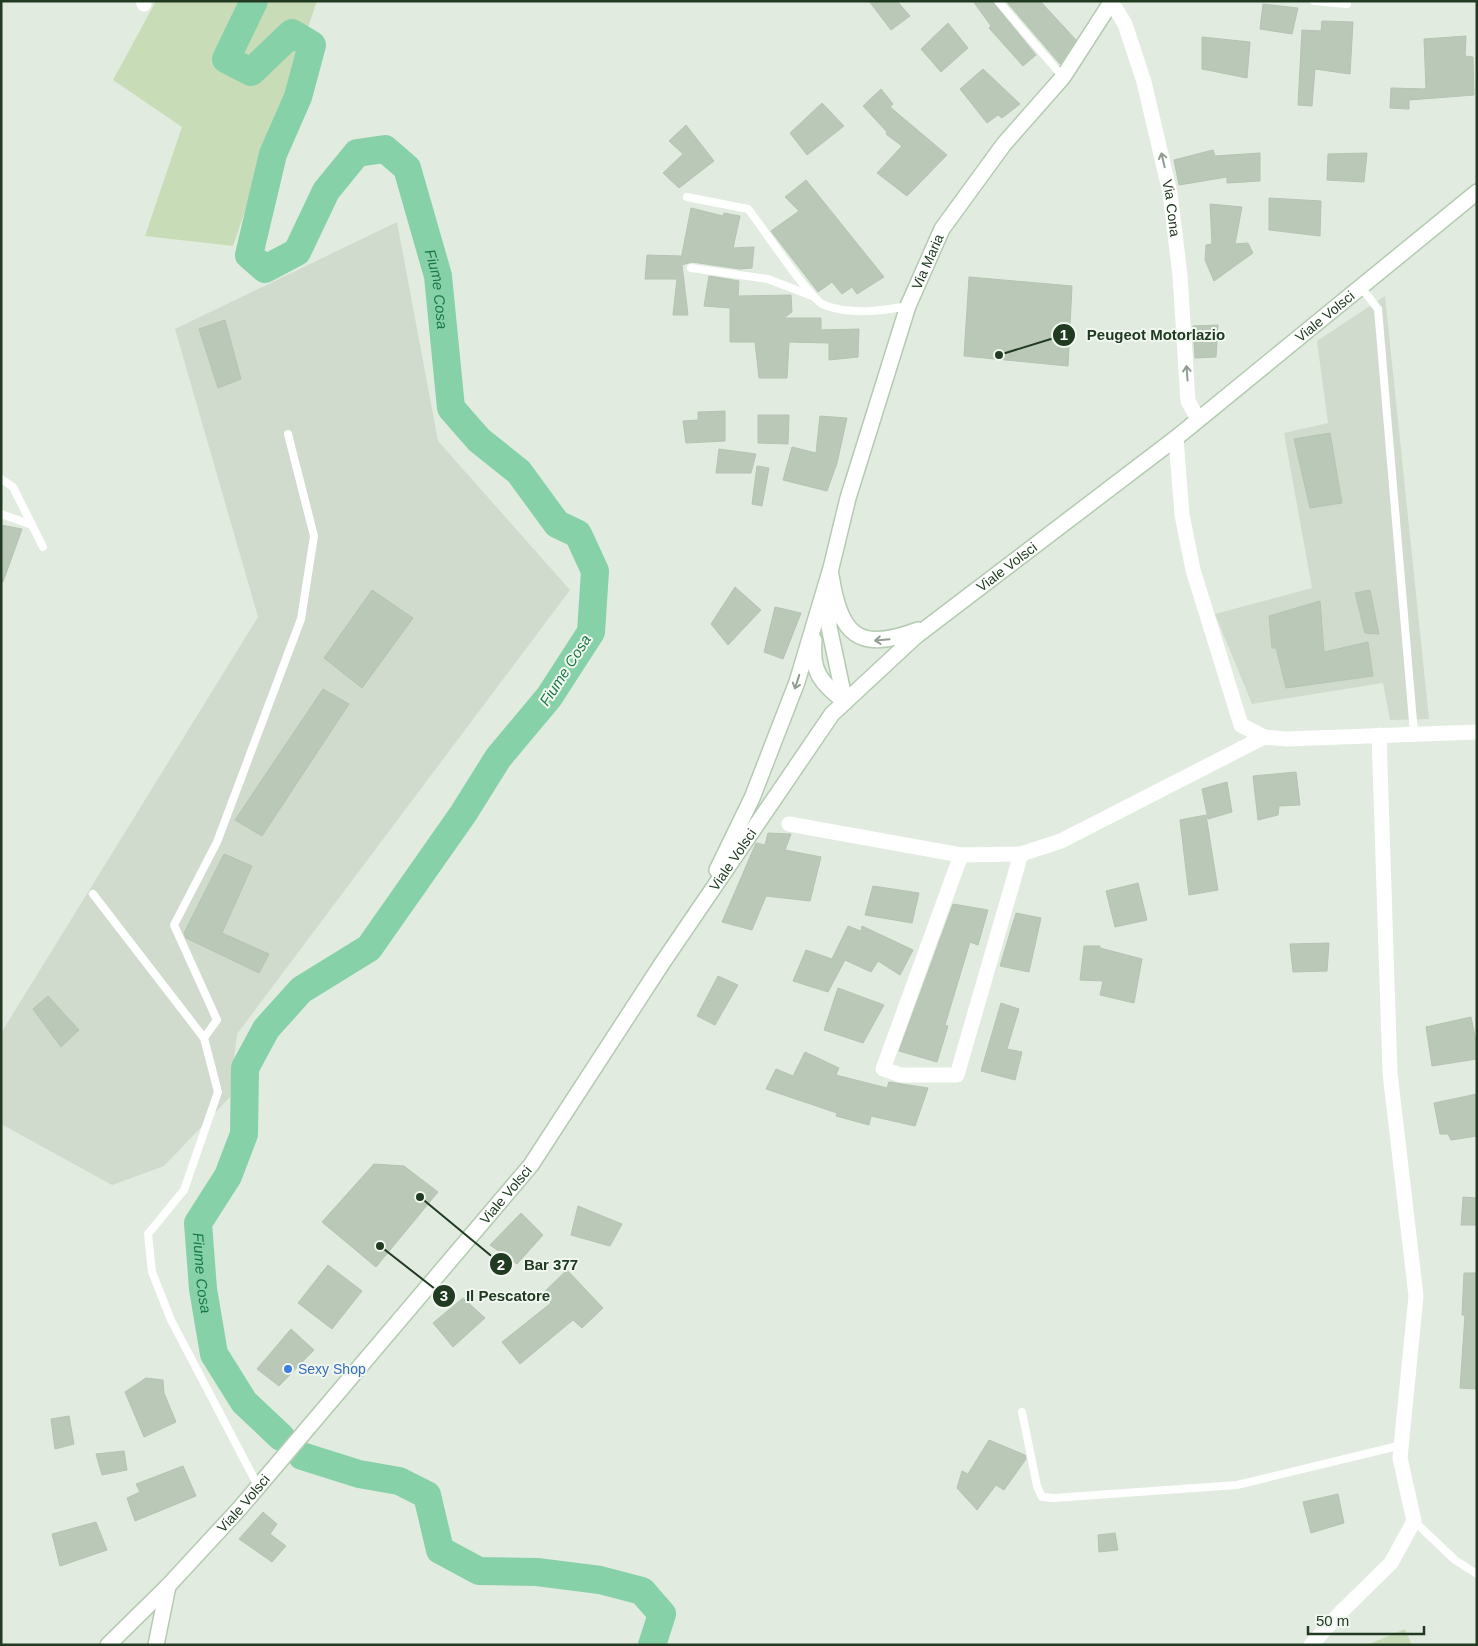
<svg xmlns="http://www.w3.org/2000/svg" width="1478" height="1646" font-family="Arial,sans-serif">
  <rect width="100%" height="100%" fill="#e1ebdf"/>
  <!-- built -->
  <g fill="#d0dbcd">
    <polygon points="397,222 438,441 570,590 237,1034 230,1097 164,1166 112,1185 1,1124 1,1033 258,617 175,329"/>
    <polygon points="1385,296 1429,719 1390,720 1383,683 1252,704 1215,614 1312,588 1284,433 1328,423 1317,341"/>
  </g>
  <!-- green -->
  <g fill="#c8ddb7">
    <polygon points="156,1 317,1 233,246 145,236 182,127 113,80"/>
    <polygon points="1405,1629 1412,1645 1367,1645"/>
  </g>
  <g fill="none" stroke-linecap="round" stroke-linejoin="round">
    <!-- river -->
    <g stroke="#86d1a8" stroke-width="28">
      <path id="s1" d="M254,1l-28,58 25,13 41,-39 20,12 -14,52 -25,57 -24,101 16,14 32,-17 29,-61 31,-38 28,-4 22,19 31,108 13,132 28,32 40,32 38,52 21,10 17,37 -4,61 -42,65 -51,61 -35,56 -94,134 -68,42 -35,39 -21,39 -1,66 -16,42 -30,47 5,66 11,65 30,48 37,35"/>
      <polyline points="302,1456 359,1474 399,1481 427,1495 440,1550 479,1571 537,1572 600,1580 642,1591 662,1614 652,1645"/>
    </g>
  </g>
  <!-- building -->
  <g fill="#bac8b8" stroke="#b4c4b2">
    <polygon points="869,1 897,1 910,16 891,30"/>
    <polygon points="973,1 992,1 1036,55 1023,66 989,28 991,26"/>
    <polygon points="1006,1 1040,1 1076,40 1060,64"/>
    <polygon points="1263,4 1298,8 1292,34 1260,29"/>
    <polygon points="1322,21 1353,22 1350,74 1315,69 1312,106 1298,105 1302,30 1321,31"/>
    <polygon points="948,23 968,48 941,72 921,49"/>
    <polygon points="1466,36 1465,56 1473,57 1474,95 1409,100 1409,109 1390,108 1391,88 1426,89 1424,39"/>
    <polygon points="1202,37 1250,42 1247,78 1202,69"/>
    <polygon points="983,69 1020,104 1002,118 998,115 987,123 960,89"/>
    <polygon points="881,89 893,104 890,107 947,155 907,196 877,173 902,146 886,134 887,132 863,106"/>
    <polygon points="822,103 844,126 807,155 790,133"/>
    <polygon points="686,125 714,161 679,188 663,173 683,154 669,141"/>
    <polygon points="1213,150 1215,156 1260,153 1260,181 1227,183 1227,177 1179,185 1174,160"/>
    <polygon points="1367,153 1364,182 1327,180 1328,154"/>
    <polygon points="806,180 884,277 857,294 852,287 842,294 832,282 818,292 771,231 799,211 785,197"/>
    <polygon points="1269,198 1321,201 1320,236 1269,230"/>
    <polygon points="1210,204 1242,207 1235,244 1248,243 1253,253 1214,281 1205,260 1206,245 1212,244"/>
    <polygon points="691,208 723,216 724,213 740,216 733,248 754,247 752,268 740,269 692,262 682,265 688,315 673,315 677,279 645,279 647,255 681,256 681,259"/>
    <polygon points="709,276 739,281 738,296 791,295 792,312 784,318 821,318 821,330 859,329 858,357 829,360 829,343 789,342 787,378 759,378 755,342 730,342 730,308 704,306"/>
    <polygon points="969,277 1072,286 1068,366 964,356"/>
    <polygon points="225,320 241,379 218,388 199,329"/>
    <polygon points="1218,325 1216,357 1195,358 1193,326"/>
    <polygon points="725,411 725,441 686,443 683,421 698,420 698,412"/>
    <polygon points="758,415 789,415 788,444 758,443"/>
    <polygon points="820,416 847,418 837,463 827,491 783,480 792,447 816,453"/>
    <polygon points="1330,433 1342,503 1310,508 1294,439"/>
    <polygon points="719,449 756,454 751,473 716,473"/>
    <polygon points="757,466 769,468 762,506 752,504"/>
    <polygon points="1,525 22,529 3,582 1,582"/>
    <polygon points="735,587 761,610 728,645 711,624"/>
    <polygon points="372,590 413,618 362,688 324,658"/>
    <polygon points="1370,590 1379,634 1365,633 1355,593"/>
    <polygon points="1320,601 1324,652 1368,642 1373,676 1286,688 1276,648 1272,648 1269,616"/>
    <polygon points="775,607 801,613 783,659 764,652"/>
    <polygon points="323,689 349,704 262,836 235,820"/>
    <polygon points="1296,772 1300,805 1279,806 1278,815 1258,820 1253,776"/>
    <polygon points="1227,782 1232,812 1208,819 1202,789"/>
    <polygon points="1206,815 1218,890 1189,895 1180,820"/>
    <polygon points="768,833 791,834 785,850 821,857 810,901 766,896 752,930 722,922 756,843 765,845"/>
    <polygon points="224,854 252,866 222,933 269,954 259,973 186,938 184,933"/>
    <polygon points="1138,883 1147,920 1115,927 1106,891"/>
    <polygon points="873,886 919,893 912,923 865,915"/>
    <polygon points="953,904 988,910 978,945 970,942 945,1025 948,1026 937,1062 899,1051"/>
    <polygon points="1016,913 1041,918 1029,972 1000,966"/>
    <polygon points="848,926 861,931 862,926 913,950 900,975 878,961 871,972 845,960 828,992 793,981 806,950 832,959"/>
    <polygon points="1329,943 1327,971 1293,972 1290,944"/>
    <polygon points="1084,946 1100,946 1100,948 1142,959 1134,1003 1100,995 1103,981 1080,980"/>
    <polygon points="718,976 738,985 715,1025 697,1016"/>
    <polygon points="838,988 884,1005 863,1043 824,1030"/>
    <polygon points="48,996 79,1030 61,1047 33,1009"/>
    <polygon points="1001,1003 1019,1009 1007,1049 1022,1052 1015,1080 981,1071"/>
    <polygon points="1471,1017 1477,1046 1477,1059 1432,1066 1426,1027"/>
    <polygon points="805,1052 839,1068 836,1075 887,1088 889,1082 928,1088 915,1126 871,1116 869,1125 836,1116 837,1113 766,1089 776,1069 793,1076"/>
    <polygon points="1477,1094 1477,1136 1451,1140 1448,1134 1440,1134 1434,1103"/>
    <polygon points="374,1164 404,1166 438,1192 376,1267 322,1222"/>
    <polygon points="1463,1197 1477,1198 1477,1225 1461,1225"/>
    <polygon points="578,1206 622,1224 610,1246 571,1235"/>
    <polygon points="521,1213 543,1235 517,1264 490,1245"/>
    <polygon points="328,1265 362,1291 332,1329 298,1303"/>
    <polygon points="567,1270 603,1308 582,1328 573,1320 520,1364 502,1342 551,1303 542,1294"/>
    <polygon points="1464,1273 1477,1273 1477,1389 1460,1388 1465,1315 1462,1315"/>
    <polygon points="463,1298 485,1318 453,1347 433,1323"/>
    <polygon points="291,1329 314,1350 279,1386 257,1369"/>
    <polygon points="146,1378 163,1380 164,1393 176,1422 144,1437 125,1392"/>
    <polygon points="69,1416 74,1444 55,1449 51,1419"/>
    <polygon points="989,1440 1025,1455 1026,1459 1004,1490 996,1485 977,1510 957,1488 962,1471 968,1474"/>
    <polygon points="124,1451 127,1470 102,1475 96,1454"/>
    <polygon points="183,1466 196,1496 135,1521 127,1498 140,1492 136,1484"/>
    <polygon points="1338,1494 1344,1523 1311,1533 1303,1502"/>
    <polygon points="263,1512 277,1524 270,1534 286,1546 272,1562 239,1539"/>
    <polygon points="96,1522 107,1550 60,1566 52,1534"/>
    <polygon points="1115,1533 1118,1550 1099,1552 1098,1535"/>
  </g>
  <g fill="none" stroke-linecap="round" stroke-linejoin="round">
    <defs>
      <g id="secondary">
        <path d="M831,575c9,60 27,78 87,55"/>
        <polyline points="829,595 829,627 845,702"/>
        <path d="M814,640c-3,33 7,42 31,62"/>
        <path id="s3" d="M717,870l35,-72 45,-116 34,-114 17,-70 60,-192 34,-77 62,-85 59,-67 49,-76"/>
        <path id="s4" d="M108,1645l60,-59 72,-78 291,-343 132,-203 169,-248 84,-78 260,-198 301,-246"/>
        <polyline points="156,1645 168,1586"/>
      </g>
    </defs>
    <!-- secondary casing -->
    <use href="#secondary" stroke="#b4cbb2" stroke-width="18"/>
    <!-- lane -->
    <g stroke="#fff" stroke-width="8">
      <polyline points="998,1 1063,77"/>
      <polyline points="1314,1 1347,4"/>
      <path d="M687,197l61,12c14,17 61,90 76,96 27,10 57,6 84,1"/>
      <polyline points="691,268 768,279 812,296"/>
      <polyline points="1360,286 1378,309 1414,733"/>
      <polyline points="1,479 13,487 43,547"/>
      <polyline points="1,514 32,525"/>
      <polyline points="93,894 204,1038 218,1092 184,1190 148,1234 152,1272 171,1320 258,1486"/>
      <polyline points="204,1038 217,1020 174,925 217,842 301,619 314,536 288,434"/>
      <polyline points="1022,1412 1037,1486 1042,1497 1054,1498 1237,1485 1402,1445"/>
      <polyline points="1414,1521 1455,1560 1477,1574"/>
    </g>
    <!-- street -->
    <g stroke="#fff" stroke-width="15">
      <polyline points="143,1 144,4"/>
      <path id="s2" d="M1112,3l13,21 19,58 26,111 10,82 8,126 10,18"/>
      <polyline points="1176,438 1182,515 1193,570 1241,725 1264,737 1286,739 1477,732"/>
      <polyline points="789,824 961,855 1021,854 1061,841 1264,737"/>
      <polyline points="961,855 883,1069 901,1075 957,1075 1021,854"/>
      <polyline points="1311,1645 1341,1612 1391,1563 1414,1521 1400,1458 1416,1296 1390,1073 1379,735"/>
    </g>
    <!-- secondary -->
    <use href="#secondary" stroke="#fff" stroke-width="15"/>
  </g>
  <!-- one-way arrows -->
  <defs><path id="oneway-shaft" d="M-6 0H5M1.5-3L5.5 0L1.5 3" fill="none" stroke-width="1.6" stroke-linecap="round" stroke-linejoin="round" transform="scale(1.25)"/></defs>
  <g stroke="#909d90">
    <use href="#oneway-shaft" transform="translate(1163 160) rotate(-103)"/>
    <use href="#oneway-shaft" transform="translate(1187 373) rotate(-94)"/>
    <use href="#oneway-shaft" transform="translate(882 640) rotate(175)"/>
    <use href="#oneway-shaft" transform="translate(797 682) rotate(108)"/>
  </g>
  <!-- markers -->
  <circle fill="#3f7fe0" stroke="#f1f7f0" stroke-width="2" cx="288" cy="1369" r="5"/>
  <g text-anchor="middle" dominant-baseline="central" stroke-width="4" stroke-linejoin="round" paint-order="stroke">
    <!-- street labels -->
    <g font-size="14" fill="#203b21" stroke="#f1f7f0">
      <text stroke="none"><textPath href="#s2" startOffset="215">Via Cona</textPath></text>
      <text stroke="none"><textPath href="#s3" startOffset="645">Via Maria</textPath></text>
      <text stroke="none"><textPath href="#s4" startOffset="1816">Viale Volsci</textPath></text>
      <text stroke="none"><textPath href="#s4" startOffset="1411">Viale Volsci</textPath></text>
      <text stroke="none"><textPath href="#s4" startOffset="1006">Viale Volsci</textPath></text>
      <text stroke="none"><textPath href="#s4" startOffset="601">Viale Volsci</textPath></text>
      <text stroke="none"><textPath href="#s4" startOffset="196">Viale Volsci</textPath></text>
    </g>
    <!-- shop labels -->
    <g font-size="14" fill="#366cbe" stroke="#f1f7f0" text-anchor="start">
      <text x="298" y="1369">Sexy Shop</text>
    </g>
    <!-- water labels -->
    <g font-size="15" font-style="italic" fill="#1a7845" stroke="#f1f7f0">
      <text stroke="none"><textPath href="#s1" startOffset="749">Fiume Cosa</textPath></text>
      <text transform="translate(565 670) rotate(-57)">Fiume Cosa</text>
      <text stroke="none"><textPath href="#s1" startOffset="1932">Fiume Cosa</textPath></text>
    </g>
  </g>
  <!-- callouts -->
  <path fill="none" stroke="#203b21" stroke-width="2" d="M999 355L1064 335M420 1197L501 1264M380 1246L444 1296"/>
  <g fill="#203b21" stroke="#f1f7f0" stroke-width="2">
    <circle cx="999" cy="355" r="5"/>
    <circle cx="420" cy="1197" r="5"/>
    <circle cx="380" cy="1246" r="5"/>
    <circle cx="1064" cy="335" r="12"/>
    <circle cx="501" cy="1264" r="12"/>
    <circle cx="444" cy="1296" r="12"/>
  </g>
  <g font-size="15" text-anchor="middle" font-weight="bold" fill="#fff">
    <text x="1064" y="340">1</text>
    <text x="501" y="1270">2</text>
    <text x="444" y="1301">3</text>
  </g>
  <g font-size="15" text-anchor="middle" font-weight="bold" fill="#203b21" stroke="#f1f7f0" stroke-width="4" stroke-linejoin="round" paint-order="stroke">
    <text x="1156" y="340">Peugeot Motorlazio</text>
    <text x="551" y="1270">Bar 377</text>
    <text x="508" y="1301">Il Pescatore</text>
  </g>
  <!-- border -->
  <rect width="1478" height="1646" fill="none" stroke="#203b21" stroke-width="5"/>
  <!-- scale -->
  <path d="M1308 1626v8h116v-8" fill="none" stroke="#203b21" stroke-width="2.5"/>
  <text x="1316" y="1626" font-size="15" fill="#203b21" stroke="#f1f7f0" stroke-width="4" paint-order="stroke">50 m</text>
</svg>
